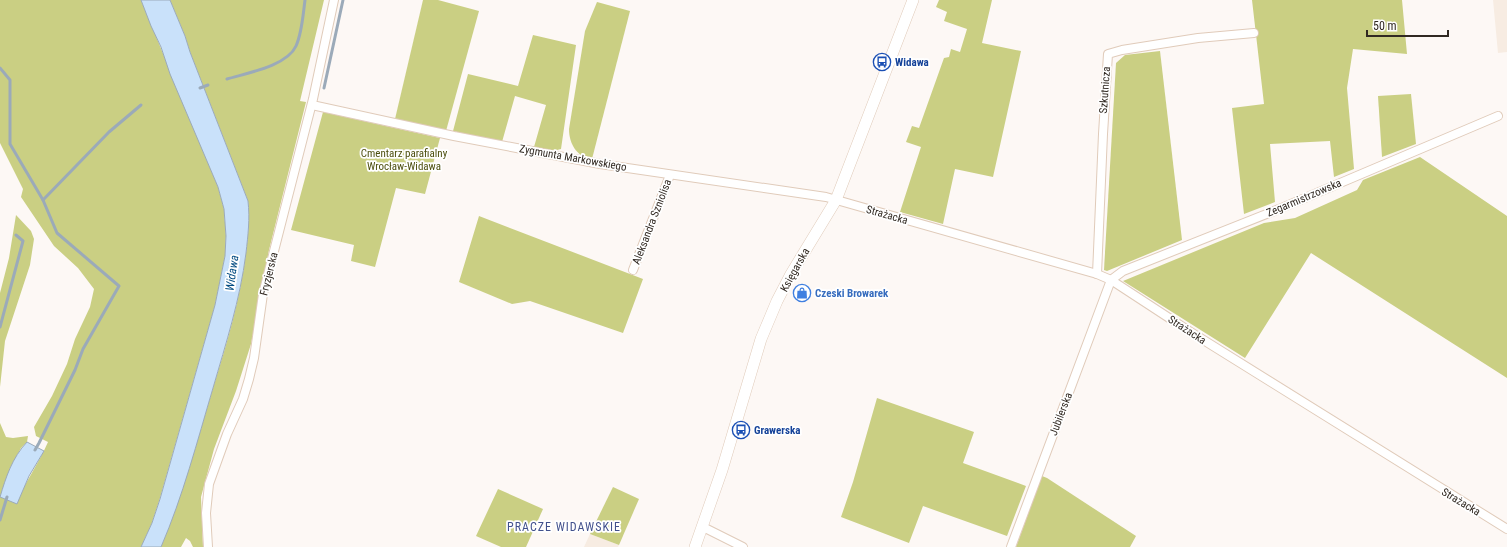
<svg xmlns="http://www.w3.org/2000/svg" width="1507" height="547" font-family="'Roboto Condensed',sans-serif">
  <rect width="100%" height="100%" fill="#fdf8f5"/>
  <!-- built -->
  <g fill="#f7ece2">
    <polygon points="1493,0 1507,0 1507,52 1498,53"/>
    <polygon points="590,534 619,545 618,547 584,547"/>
  </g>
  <!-- green -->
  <g fill="#cacf83">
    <path d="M0,0h141l77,187 6,22 2,27 -1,20 -10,49 -55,193 -8,25 -11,24h-141v-124l6,14 7,1 15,-2 -1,6 -6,6 -12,22 7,34c9,-22 23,-41 32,-62l-12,-6 -2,-9 18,-31 15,-32 8,-25 15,-32 4,-18 -16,-21 -24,-22 -33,-49 2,-8 -23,-46z"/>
    <path d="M170,0h154l-24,101 6,1 -37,148 -18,94 -15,47 -22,58 -13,48 2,50h-10l-3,-6 -4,-3 -5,9h-20c21,-52 36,-105 52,-159 14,-45 27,-88 33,-135 2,-18 4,-34 2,-52l-58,-149 -5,-16z"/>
    <polygon points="423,0 438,0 479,11 446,131 395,119"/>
    <polygon points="939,0 992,0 982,43 1021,51 993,177 955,169 943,224 900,212 921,147 906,142 912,126 919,128 944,58 949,57 951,49 960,52 967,29 944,21 947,12 936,7"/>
    <polygon points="1252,0 1402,0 1407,54 1353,49 1347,88 1354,169 1334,177 1330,141 1270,144 1275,202 1244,214 1232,108 1264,104"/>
    <path d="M597,2l33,9 -38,148c-16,-2 -23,-16 -23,-30l16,-98z"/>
    <polygon points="533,35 576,45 561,149 553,151 534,147 546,105 515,96 502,142 453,131 468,74 518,86"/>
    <polygon points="1160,51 1182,240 1107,271 1104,270 1116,63 1125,55"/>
    <polygon points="1411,94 1416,144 1382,157 1378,96"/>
    <polygon points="323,112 440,138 425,194 396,188 375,267 351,261 354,245 291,230"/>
    <polygon points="1420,157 1507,216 1507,378 1311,253 1245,358 1123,281 1264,223 1295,218 1357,190 1363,180"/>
    <polygon points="16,215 31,231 34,239 30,265 5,341 0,387 0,293 9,258"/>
    <polygon points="479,216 643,279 623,333 530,301 512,304 459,282"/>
    <polygon points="877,398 974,432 963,463 1026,486 1007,536 923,506 909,543 841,517 853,482"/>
    <polygon points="1042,476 1047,478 1136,536 1130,547 1016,547"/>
    <polygon points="613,487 639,499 619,545 590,534"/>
    <polygon points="498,489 543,509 526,547 501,547 476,536"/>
  </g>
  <!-- water -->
  <g fill="#c9e1fa" stroke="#9baab9">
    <path d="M141,0h29l15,36 5,16 58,149c2,18 0,34 -2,52 -6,47 -20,90 -33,135 -16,54 -30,108 -52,159h-20l11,-24 8,-24 55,-194 10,-49 1,-20 -2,-27 -6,-22 -48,-113 -9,-27 -10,-21z"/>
    <path d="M27,442l17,9 -15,25 -12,28 -17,-7c6,-20 12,-39 27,-55z"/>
  </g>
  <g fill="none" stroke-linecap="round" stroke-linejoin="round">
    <!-- stream -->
    <g stroke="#9baab9" stroke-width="3">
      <polyline points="0,68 10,80 10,144 43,200 57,233 119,286 83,349 75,370 39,443 35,450"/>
      <path d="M227,79c20,-6 60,-13 69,-33 6,-13 7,-31 9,-46"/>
      <polyline points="200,88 208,85"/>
      <polyline points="324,88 343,0"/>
      <polyline points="43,200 109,132 141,105"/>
      <polyline points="0,327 23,241 16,235"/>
      <polyline points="0,520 7,497"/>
    </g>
    <defs>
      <g id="minor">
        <polyline points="312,105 454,136 600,164 826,197 1097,274 1111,280 1189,331 1507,529"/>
        <polyline points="633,270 670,175"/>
        <polyline points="1097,274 1103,134 1108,54 1122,50 1198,38 1254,33"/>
        <polyline points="703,527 743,547"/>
        <polyline points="208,547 206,513 209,484 227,434 243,399 249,379 254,358 263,294 313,99 334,0"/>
        <polyline points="1011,547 1111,280 1123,271 1279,209 1498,116"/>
      </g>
      <polyline id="tertiary" points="695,547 722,470 761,339 777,301 791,274 836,200 913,0"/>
    </defs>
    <!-- minor casing -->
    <use href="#minor" stroke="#e0cbba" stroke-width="10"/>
    <!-- tertiary casing -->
    <use href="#tertiary" stroke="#e0cbba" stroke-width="12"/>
    <!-- minor -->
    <use href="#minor" stroke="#fff" stroke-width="8"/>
    <!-- tertiary -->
    <use href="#tertiary" stroke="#fff" stroke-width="11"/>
  </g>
  <!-- icons -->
  <defs>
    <symbol id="bus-ring" viewBox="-11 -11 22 22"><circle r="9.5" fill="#fff" stroke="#1a4fb4" stroke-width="1.5"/><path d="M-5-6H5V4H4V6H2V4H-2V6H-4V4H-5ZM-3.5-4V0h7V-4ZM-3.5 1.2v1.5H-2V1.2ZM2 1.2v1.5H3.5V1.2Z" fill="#1a4fb4"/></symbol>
    <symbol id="shop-ring" viewBox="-11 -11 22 22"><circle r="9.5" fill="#fff" stroke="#3f7fe0" stroke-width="1.5"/><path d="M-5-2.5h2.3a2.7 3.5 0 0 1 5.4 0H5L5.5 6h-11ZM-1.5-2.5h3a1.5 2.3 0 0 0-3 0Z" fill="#3f7fe0"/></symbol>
  </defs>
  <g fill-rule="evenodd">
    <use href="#bus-ring" x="872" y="52" width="20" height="20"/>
    <use href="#shop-ring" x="792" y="283" width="20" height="20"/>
    <use href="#bus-ring" x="731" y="420" width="20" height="20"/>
  </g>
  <g text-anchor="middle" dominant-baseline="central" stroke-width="3.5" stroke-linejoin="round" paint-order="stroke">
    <!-- transit labels -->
    <g font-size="11" font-weight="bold" fill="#164399" stroke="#fff" text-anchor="start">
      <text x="895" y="62">Widawa</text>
      <text x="754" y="430">Grawerska</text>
    </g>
    <!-- street labels -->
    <g font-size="11" fill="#312922" stroke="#fff">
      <text transform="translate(1105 90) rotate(-86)">Szkutnicza</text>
      <text transform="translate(573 158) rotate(10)">Zygmunta Markowskiego</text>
      <text transform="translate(1304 198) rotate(-23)">Zegarmistrzowska</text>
      <text transform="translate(887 215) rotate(16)">Strażacka</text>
      <text transform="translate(652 222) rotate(-69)">Aleksandra Szniolisa</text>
      <text transform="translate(795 270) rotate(-61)">Księgarska</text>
      <text transform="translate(269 274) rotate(-76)">Fryzjerska</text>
      <text transform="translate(1187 330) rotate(33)">Strażacka</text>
      <text transform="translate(1061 414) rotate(-69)">Jubilerska</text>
      <text transform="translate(1461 502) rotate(31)">Strażacka</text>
    </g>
    <!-- park labels -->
    <g font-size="11" fill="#4d4f0f" stroke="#fff">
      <text x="404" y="153">Cmentarz parafialny<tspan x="404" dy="13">Wrocław-Widawa</tspan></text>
    </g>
    <!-- shop labels -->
    <g font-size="11" font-weight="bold" fill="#366cbe" stroke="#fff" text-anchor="start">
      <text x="815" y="293">Czeski Browarek</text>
    </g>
    <!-- water labels -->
    <g font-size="12" font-style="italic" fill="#034c82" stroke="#fff">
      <text transform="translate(232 273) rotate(-82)">Widawa</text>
    </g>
    <!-- neighbourhood labels -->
    <g font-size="12" letter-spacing="1" fill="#42518d" stroke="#fff">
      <text x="564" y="527">PRACZE WIDAWSKIE</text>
    </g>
  </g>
  <!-- scale -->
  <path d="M1367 30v6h81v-6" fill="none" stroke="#312922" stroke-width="2"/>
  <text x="1373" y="30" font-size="12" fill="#312922" stroke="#ffffff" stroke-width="3" paint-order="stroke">50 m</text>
</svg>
